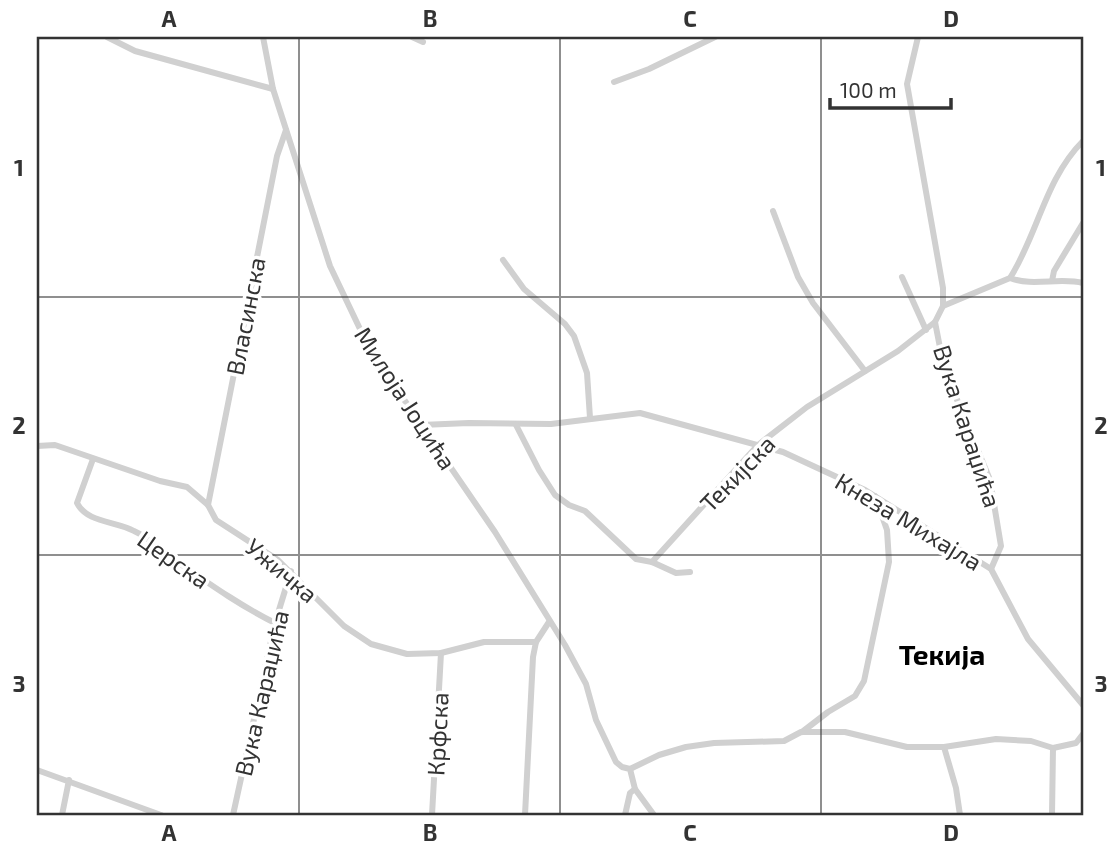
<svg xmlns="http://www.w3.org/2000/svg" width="1120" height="852" font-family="'Exo 2',sans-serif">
  <rect width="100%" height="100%" fill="#fff"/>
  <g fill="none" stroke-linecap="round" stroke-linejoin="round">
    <!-- minor -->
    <g stroke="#d0d0d0" stroke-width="6">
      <polyline points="107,37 135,51 273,89"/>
      <polyline points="263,37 273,89 330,266 370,350 495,532 565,645 586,684 596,720 616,762 622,767 630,769 635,789 654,815"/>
      <polyline points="412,37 423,42"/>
      <polyline points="614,82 649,69 715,37"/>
      <polyline points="773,211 798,277 813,303 865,371"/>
      <polyline points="503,260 524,289 565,324 574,336 587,373 590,418"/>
      <polyline points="902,277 926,330"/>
      <path d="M1010,278c22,9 50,-1 73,5"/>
      <polyline points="1052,281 1054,271 1083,223"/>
      <path d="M943,306l67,-28c28,-44 35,-99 73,-137"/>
      <polyline points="935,322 944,368 990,480 1001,546 991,569"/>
      <polyline points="421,425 469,423 551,424 640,413 783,452 865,490 991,569 1028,639 1083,705"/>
      <polyline points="516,425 539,470 555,495 569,505 585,511 636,559 652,562 676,573 690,572"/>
      <polyline points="37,446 55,445 160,481 187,487 208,505 216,520 278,560 344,626 371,644 407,654 441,653 484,642 536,642"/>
      <path d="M93,459l-16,44c10,20 39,18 57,28 14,6 23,17 35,25 35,24 68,48 106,67"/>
      <polyline points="208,505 277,156 286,130"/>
      <polyline points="652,562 758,445 807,407 898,351 935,322 943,306 943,288 907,84 918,37"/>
      <polyline points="802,732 828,712 855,696 864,681 889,562 887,530 875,496"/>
      <polyline points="944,747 956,788 960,815"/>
      <polyline points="630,769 659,755 686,747 714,743 784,741 801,732 845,732 907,747 944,747 996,739 1031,741 1053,748 1076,743 1083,734"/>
      <polyline points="37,770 161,815"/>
      <polyline points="62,815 69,780"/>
      <polyline points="233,815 275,623 291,571"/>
      <polyline points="432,815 441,653"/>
      <polyline points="525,815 533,657 536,642 549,622"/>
      <polyline points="625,815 630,793 635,789"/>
      <polyline points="1052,815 1053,748"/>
    </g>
  </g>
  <!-- grid -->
  <path fill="none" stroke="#333" stroke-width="2" stroke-opacity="0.55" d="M299,37v778M560,37v778M821,37v778M37,297h1046M37,555h1046"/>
  <g text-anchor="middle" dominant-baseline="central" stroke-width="7" stroke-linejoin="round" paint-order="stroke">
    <!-- street labels -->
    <g font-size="24" fill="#333" stroke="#fff">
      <text transform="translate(245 316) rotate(-79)">Власинска</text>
      <text transform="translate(406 398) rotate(57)">Милоја Јоцића</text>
      <text transform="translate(968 426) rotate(72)">Вука Караџића</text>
      <text transform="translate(737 473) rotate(-46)">Текијска</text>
      <text transform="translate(909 521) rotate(31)">Кнеза Михајла</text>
      <text transform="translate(174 559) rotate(35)">Церска</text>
      <text transform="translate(282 570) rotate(40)">Ужичка</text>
      <text transform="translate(261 693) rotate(-77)">Вука Караџића</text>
      <text transform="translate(437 734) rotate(-87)">Крфска</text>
    </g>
    <!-- quarter labels -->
    <g font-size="28" font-weight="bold" fill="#000" stroke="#fff">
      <text x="942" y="654">Текија</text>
    </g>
  </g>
  <!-- border -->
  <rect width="1120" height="852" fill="none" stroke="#ffffff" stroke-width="77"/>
  <!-- scale -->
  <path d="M830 98v10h121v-10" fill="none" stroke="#333333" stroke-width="3.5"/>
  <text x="840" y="98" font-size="21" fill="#333333" stroke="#ffffff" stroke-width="5" paint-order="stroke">100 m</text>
  <rect x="38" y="38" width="1044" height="776" fill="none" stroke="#333" stroke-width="2.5"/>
  <g font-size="23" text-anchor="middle" font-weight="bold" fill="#333">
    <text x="169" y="27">A</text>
    <text x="430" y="27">B</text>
    <text x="690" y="27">C</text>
    <text x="951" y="27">D</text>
    <text x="19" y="176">1</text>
    <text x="1101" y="176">1</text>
    <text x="19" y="434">2</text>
    <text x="1101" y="434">2</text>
    <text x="19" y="692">3</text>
    <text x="1101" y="692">3</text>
    <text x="169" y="841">A</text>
    <text x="430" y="841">B</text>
    <text x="690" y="841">C</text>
    <text x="951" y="841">D</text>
  </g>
</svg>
